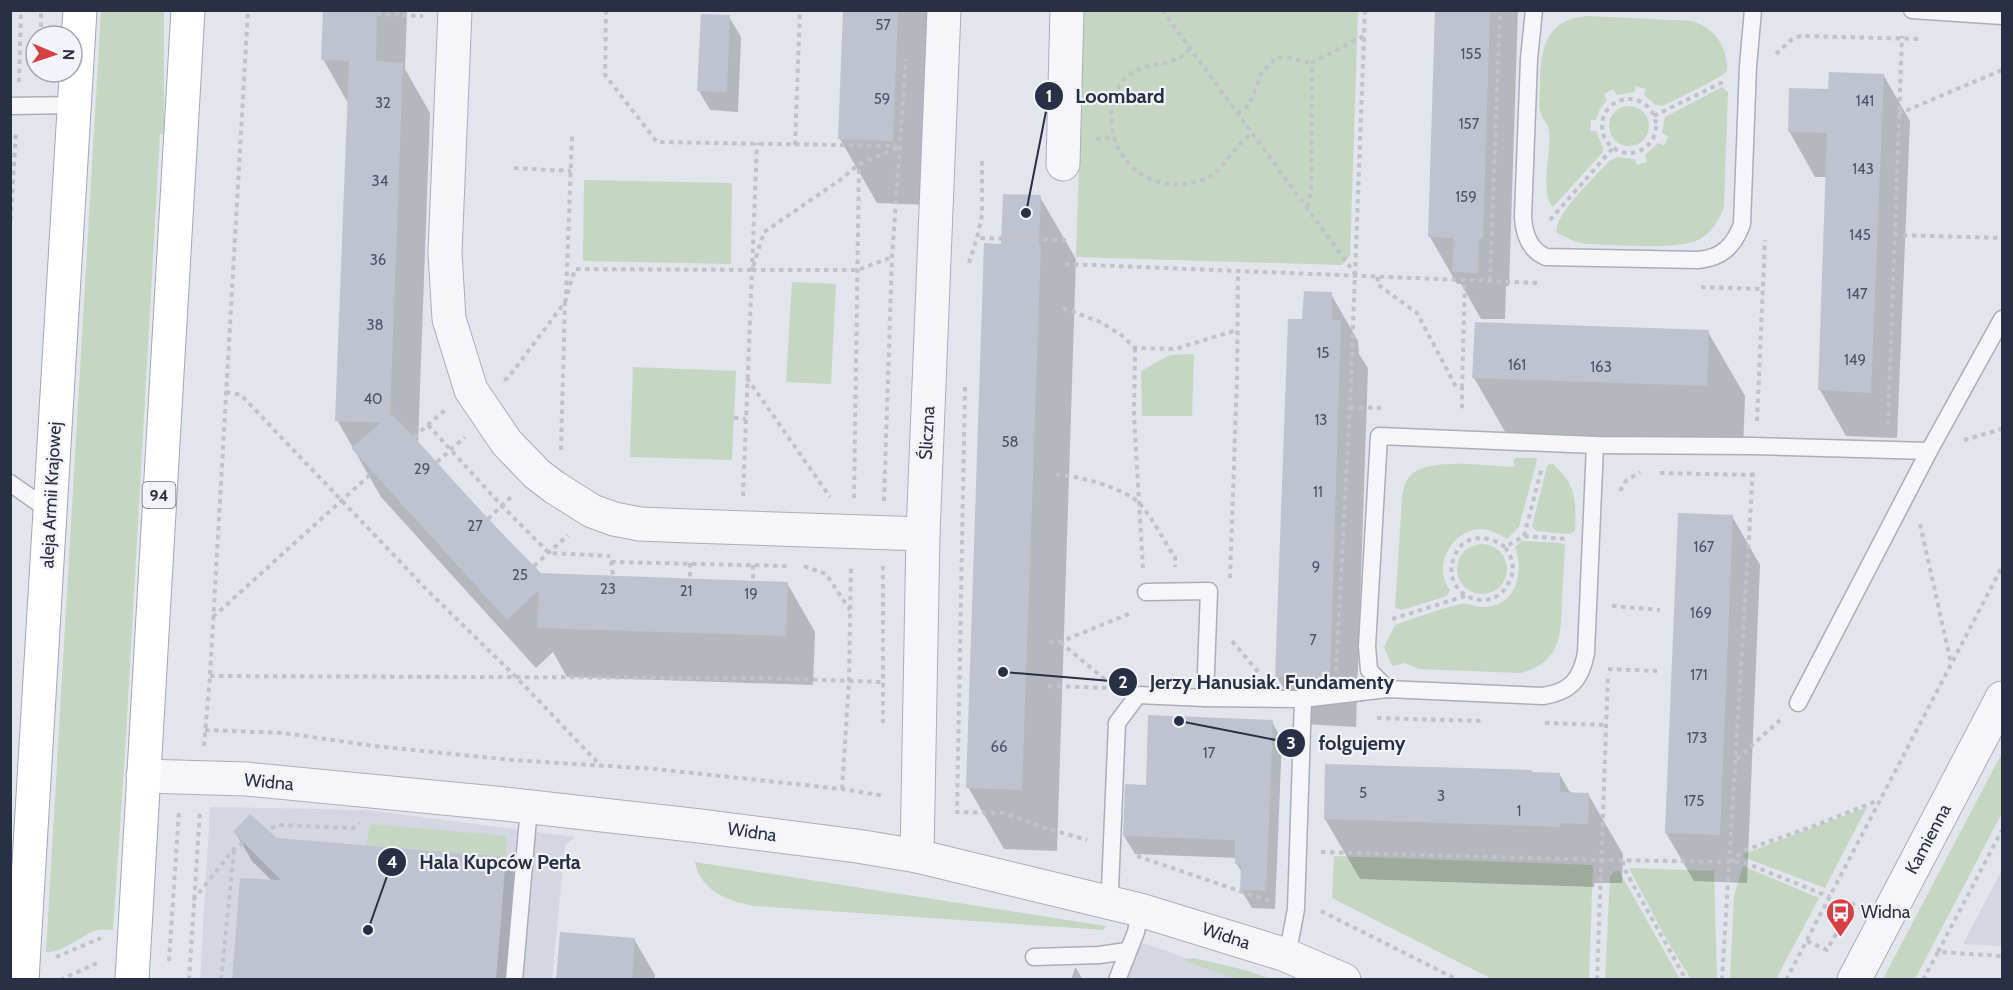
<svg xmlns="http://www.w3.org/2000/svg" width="2013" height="990" font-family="Cabin,sans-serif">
  <rect width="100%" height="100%" fill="#e2e5ec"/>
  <!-- built -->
  <g fill="#d4d7e1">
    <polygon points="210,807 368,810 575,837 565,845 552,979 200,980"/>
    <polygon points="2002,870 2002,946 1963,944"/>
    <polygon points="1126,940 1149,945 1246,979 1113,980"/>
  </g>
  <!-- green -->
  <g fill="#c5d6c3">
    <path d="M101,11h63v123h-4l-35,619 -12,177c-5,0 -11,-1 -15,0 -18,4 -30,22 -52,22z"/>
    <polygon points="1084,11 1358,11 1350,256 1342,265 1076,257"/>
    <path d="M1587,16l106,5c18,7 29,18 33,37 1,5 2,10 0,14 -3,5 -54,29 -63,34l-7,-1 -12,-10 2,-6 -10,-3 -2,6 -17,3 -4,-6 -9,5 3,6 -7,9 -4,11h-5l-1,11h6l7,17v4l-50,55c-14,-15 -1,-56 -4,-77 -1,-6 -6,-10 -8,-16 -3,-7 -1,-19 -1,-27 1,-37 4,-67 47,-71z"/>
    <path d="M1722,87l6,5 -4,114c-4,13 -12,26 -24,33 -20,12 -89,5 -115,5l-11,-3 -17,-8c-5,-17 41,-59 52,-72l9,-4 17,2 2,6 10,-3 -2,-7 13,-12 6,3 4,-10 -6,-3 3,-16z"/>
    <circle cx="1629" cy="126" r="20"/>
    <polygon points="584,180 732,183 731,264 583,261"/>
    <polygon points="792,282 836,284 831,384 786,382"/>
    <polygon points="1194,354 1192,416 1142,416 1141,371 1170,355"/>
    <polygon points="633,367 736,371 732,460 630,457"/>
    <path d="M1515,458h21l1,2 -18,67 -12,12c-8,-5 -17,-10 -27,-10 -29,1 -48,39 -30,61l-3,6 -45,14 -7,-2 7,-110c1,-6 2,-13 5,-18 13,-25 80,-14 104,-13l4,-1 -2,-5z"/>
    <path d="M1552,463c25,23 24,36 23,68l-6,3 -33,-3 -4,-5 15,-60z"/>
    <path d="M1522,541l39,2 4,2c-1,19 -2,38 -3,56 -1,36 -2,62 -42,72l-101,-4 -14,-6 -13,3 -8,-19 11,-22c22,-8 44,-16 67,-21 7,-1 12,3 18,3 35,2 45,-33 35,-60z"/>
    <circle cx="1482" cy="569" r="25"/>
    <polygon points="2002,753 2002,813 1915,979 1883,979"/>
    <polygon points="1867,807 1825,888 1743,857 1744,854"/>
    <polygon points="371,824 507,836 506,857 366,845"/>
    <polygon points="1334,856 1593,865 1589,979 1492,979 1332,898"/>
    <path d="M695,862l411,64 -2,4 -351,-24c-27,-6 -52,-15 -58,-44z"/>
    <polygon points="1743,866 1819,898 1776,979 1730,979 1734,896"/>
    <polygon points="1629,868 1714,871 1717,979 1691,979 1669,944"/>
    <polygon points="1615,871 1619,871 1680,979 1605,979 1610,876"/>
    <polygon points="1194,958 1245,970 1271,979 1236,979 1182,960"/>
  </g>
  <!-- shadow -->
  <g fill="#0003">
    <polygon points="324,10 407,10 405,69 430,113 418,444 540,574 787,583 815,632 813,685 567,677 553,652 536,668 381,497 337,420 349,105 323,59"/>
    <polygon points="844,10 936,10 929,205 877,203 840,139"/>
    <polygon points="1437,10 1518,10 1509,286 1506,286 1505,319 1481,319 1461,284 1457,284 1430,237"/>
    <polygon points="729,17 741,37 738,112 710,110 699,91"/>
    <polygon points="1884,76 1910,121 1897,438 1846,436 1820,390 1827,177 1815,177 1789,131 1830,90"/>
    <polygon points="1040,197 1076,259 1057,851 1004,849 968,787 1002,245"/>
    <polygon points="1331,294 1358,341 1359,354 1368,368 1356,727 1304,724 1277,677 1303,320"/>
    <polygon points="1708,332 1745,396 1743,450 1511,442 1474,378"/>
    <polygon points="1732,516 1760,565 1747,883 1694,881 1666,833"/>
    <polygon points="1272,722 1282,740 1275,909 1252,908 1241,890 1242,873 1237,864 1237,858 1135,854 1124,836 1147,787"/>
    <polygon points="1531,771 1532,773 1560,775 1571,794 1588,794 1623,854 1622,883 1594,883 1594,887 1360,879 1325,819"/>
    <polygon points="235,832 276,840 505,858 522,887 514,980 233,980 272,881 252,861"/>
    <polygon points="634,939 655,975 655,980 558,980"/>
    <polygon points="1075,968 1076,968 1083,980 1071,980"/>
  </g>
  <!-- building -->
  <g fill="#bfc3cf">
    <polygon points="323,10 377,10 376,61 403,63 390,417 392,415 414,437 488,519 541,573 788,582 786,636 537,628 539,590 507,620 351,448 381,423 335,421 349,61 321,60"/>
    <polygon points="843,10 898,10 893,141 838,139"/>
    <polygon points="1435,10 1490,10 1483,239 1479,239 1478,273 1452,272 1454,238 1428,237"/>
    <polygon points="701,14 730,15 727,92 697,91"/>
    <polygon points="1829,72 1884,74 1871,393 1818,390 1827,133 1788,132 1789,88 1828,89"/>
    <polygon points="1003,194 1041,195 1039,245 1041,245 1022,790 966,788 984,243 1001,244"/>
    <polygon points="1304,291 1332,292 1332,320 1341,320 1330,680 1275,677 1288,319 1302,319"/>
    <polygon points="1475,322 1709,330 1707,386 1472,378"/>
    <polygon points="1678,513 1733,515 1720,835 1665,833"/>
    <polygon points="1148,715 1273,720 1266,891 1240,890 1241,865 1235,864 1235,840 1123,836 1125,784 1146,785"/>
    <polygon points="1325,764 1532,770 1531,772 1560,773 1560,792 1589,793 1588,824 1560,823 1560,827 1324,819"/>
    <polygon points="250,814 277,838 506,857 496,980 232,980 240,878 281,880 233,832"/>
    <polygon points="560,932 635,938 632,980 556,980"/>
  </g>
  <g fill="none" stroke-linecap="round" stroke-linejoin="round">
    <defs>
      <g id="service">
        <path d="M1534,10l-5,49 -6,158c1,17 6,33 23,40l152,3c24,-2 36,-14 44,-36l6,-158 5,-56"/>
        <polyline points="1912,10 2002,16"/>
        <polyline points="10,106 75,105"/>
        <polyline points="10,483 50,511"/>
        <polyline points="1146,592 1209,591 1205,698"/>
        <polyline points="1387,689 1369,670 1367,646 1379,436 1595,445 1753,446 1929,451 2002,319"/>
        <polyline points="1798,703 1929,451"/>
        <path d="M1112,902l-2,-13 7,-166 21,-28 67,3 98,1 84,-10 156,7c27,-4 38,-16 43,-43l9,-208"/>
        <polyline points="1283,954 1290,941 1296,909 1303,699"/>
        <polyline points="1034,957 1099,955 1127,951"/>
        <polyline points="514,980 529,807"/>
        <polyline points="1117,980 1136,932 1140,910"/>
      </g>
      <g id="minor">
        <polyline points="455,10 445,253 449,319 471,390 507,443 537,474 554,487 592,511 614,519 640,524 690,526 923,534"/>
        <polyline points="1063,164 1067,10"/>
        <polyline points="143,776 246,779 505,804 700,826 857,846 917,856 1140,910 1283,954 1344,980"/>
        <polyline points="917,856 923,534 944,10"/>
      </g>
      <polyline id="tertiary" points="1854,980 2002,698"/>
      <g id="primary">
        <polyline points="22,980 80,10"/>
        <polyline points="132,980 188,10"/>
      </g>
    </defs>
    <!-- service casing -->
    <use href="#service" stroke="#aaaeba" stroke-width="19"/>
    <!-- minor casing -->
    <use href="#minor" stroke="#aaaeba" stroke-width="35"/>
    <!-- tertiary casing -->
    <use href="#tertiary" stroke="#aaaeba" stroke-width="35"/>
    <!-- primary casing -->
    <use href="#primary" stroke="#a1a7b8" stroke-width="35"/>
    <!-- path -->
    <g stroke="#c1c2ca" stroke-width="4" stroke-dasharray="4.5 4.5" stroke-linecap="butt">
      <polyline points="398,10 398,15 423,16"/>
      <polyline points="606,10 605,75 657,142 897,146"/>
      <polyline points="1162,10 1356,275"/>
      <polyline points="377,14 398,15"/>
      <polyline points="41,36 41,10"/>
      <path d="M1190,49c-3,2 -7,7 -10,9 -20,9 -44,5 -58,24 -10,14 -12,27 -10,43 4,43 45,69 87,56 22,-7 25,-20 40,-36 3,-4 9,-8 13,-12"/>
      <polyline points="1776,54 1792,39 1801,36 1921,39"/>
      <polyline points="19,82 21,10"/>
      <circle cx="1629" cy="126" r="27"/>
      <polyline points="1238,114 1249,105 1262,72 1277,57 1291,58 1312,63"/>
      <polyline points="1898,114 2002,70"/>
      <polyline points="1654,116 1723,82"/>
      <polyline points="1096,139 1113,137"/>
      <polyline points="795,145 800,10"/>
      <polyline points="982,161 982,215 977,238 1066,240"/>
      <polyline points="514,168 571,171"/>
      <polyline points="1307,207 1311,193 1312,63 1364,36"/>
      <polyline points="1550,220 1613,148"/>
      <polyline points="10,229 16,131"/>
      <polyline points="1894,235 2002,238"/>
      <polyline points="969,263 977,238"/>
      <polyline points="1065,264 1538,283"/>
      <polyline points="752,270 858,270 892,257"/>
      <polyline points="1378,277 1377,284 1417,313 1456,387 1462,388 1462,412"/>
      <polyline points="1490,281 1500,10"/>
      <polyline points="1701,287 1763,289"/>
      <polyline points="566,294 572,136"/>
      <polyline points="1063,308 1100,322 1120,334 1135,348 1175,349 1237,330"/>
      <polyline points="1135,348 1134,416 1143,569"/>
      <polyline points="747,378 830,497"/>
      <polyline points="504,380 508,378 565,302 575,269 752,270 764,232 840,180 859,164 901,146"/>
      <polyline points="965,387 957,812 1004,813 1042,827 1087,840"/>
      <polyline points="1462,388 1465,280"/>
      <polyline points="226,392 241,395 428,591 516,677 601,766"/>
      <polyline points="1350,407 1381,408"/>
      <polyline points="734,418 746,419"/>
      <polyline points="1757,421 1765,240"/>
      <polyline points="428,425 501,505 549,553 610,556"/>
      <polyline points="1888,425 1902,36"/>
      <polyline points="414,437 445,410"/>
      <polyline points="1964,440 2002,429"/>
      <polyline points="561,450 565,301"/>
      <polyline points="437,462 465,437"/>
      <polyline points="1660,473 1752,475"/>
      <path d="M1056,475c19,-1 70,14 83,28 14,15 24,37 36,54v10"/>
      <polyline points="1620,491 1626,481 1640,472"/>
      <polyline points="743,496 757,143"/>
      <polyline points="854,498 859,164"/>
      <polyline points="884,501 892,257 906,59"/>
      <polyline points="488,519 512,496"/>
      <polyline points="1920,524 1951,663"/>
      <polyline points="1524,536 1542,467"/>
      <path d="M1505,547c-16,-12 -41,-14 -50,8 -18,39 37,64 54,27 7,-13 4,-23 -4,-35l19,-11 43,3"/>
      <polyline points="611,561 613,575"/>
      <polyline points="611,562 787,566"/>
      <polyline points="690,563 690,577"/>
      <polyline points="753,565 753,580"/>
      <polyline points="534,566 568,535"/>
      <polyline points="804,566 826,574 850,610"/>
      <polyline points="883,566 883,723"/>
      <polyline points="1230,578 1237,378 1238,270"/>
      <polyline points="1612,606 1660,610"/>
      <polyline points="213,617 372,473"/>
      <polyline points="1392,619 1465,596"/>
      <polyline points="1232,641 1260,674"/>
      <polyline points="1049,642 1060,642 1131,613"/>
      <polyline points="1060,642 1115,688"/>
      <polyline points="1608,669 1657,671"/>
      <polyline points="1336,671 1350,407 1365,10"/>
      <polyline points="210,676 761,678 883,682"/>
      <polyline points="1048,686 1113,688"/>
      <polyline points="1377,718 1483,721"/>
      <polyline points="1545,723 1607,725"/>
      <polyline points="205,730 284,733 374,746 512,760 655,769 842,789 885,796"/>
      <polyline points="204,746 210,676 248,10"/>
      <polyline points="1737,759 1780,720"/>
      <polyline points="842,789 849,681 851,565"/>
      <polyline points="1321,852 1602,860 1743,862 1830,897"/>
      <polyline points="1137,856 1272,902"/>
      <polyline points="1623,861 1624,868 1686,980"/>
      <polyline points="1730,862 1745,850 1811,827 1879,800"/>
      <polyline points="193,900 234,849 247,840 278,825 353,828 360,823"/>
      <polyline points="1321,911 1458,980"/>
      <polyline points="1807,941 1827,950 1856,899"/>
      <polyline points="1938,952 2002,830"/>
      <polyline points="56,957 101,938"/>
      <polyline points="169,961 179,810"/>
      <polyline points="60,980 95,964 101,964"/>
      <polyline points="189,980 200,811"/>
      <polyline points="221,980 234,850"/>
      <polyline points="1597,980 1608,674"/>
      <polyline points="1722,980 1753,469"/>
      <polyline points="1786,980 2002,567"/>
      <polyline points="1923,980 1938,952 2002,956"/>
    </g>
    <!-- service -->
    <use href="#service" stroke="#f6f6f9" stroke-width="16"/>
    <!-- minor -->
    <use href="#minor" stroke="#f6f6f9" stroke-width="33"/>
    <!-- tertiary -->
    <use href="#tertiary" stroke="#f6f6f9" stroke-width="33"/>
    <!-- primary -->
    <use href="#primary" stroke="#fff" stroke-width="33"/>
  </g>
  <!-- icons -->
  <defs>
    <symbol id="bus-pin" viewBox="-11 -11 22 30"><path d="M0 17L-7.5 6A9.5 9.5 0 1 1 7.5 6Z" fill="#d93f42" stroke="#f2f4f9"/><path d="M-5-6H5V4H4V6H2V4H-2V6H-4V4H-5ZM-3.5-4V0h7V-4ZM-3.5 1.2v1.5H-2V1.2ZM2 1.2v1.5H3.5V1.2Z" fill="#fff"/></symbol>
  </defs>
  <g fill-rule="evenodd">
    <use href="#bus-pin" x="1824" y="896" width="33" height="45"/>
  </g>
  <g text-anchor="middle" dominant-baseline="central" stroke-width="4.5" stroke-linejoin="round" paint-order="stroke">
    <!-- number labels -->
    <g font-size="15" fill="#4e5468">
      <text x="883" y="25">57</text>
      <text x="1471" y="54">155</text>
      <text x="882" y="99">59</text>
      <text x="1865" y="101">141</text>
      <text x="383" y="103">32</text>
      <text x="1469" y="124">157</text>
      <text x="1863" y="169">143</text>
      <text x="380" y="181">34</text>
      <text x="1466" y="197">159</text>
      <text x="1860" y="235">145</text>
      <text x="378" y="260">36</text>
      <text x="1857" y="294">147</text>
      <text x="375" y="325">38</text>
      <text x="1323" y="353">15</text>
      <text x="1855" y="360">149</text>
      <text x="1517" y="365">161</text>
      <text x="1601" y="367">163</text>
      <text x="373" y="399">40</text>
      <text x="1321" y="420">13</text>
      <text x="1010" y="442">58</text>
      <text x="422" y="469">29</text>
      <text x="1318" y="492">11</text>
      <text x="475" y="526">27</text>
      <text x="1704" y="547">167</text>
      <text x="1316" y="567">9</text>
      <text x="520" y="575">25</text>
      <text x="608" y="589">23</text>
      <text x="686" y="591">21</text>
      <text x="751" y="594">19</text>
      <text x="1701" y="613">169</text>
      <text x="1313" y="640">7</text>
      <text x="1699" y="675">171</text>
      <text x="1697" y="738">173</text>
      <text x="999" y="747">66</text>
      <text x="1209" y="753">17</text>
      <text x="1363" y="793">5</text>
      <text x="1441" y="796">3</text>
      <text x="1694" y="801">175</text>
      <text x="1519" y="811">1</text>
    </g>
    <!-- shield labels -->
    <rect fill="#f2f4f9" stroke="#656a7b" stroke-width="1.5" x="142.5" y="482" width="33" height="26" rx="4.5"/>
    <g font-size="16" font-weight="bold" fill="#292f45">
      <text x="159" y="495">94</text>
    </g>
    <!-- street labels -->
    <g font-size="18" fill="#292f45" stroke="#f2f4f9">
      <text transform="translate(927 433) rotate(-87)">Śliczna</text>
      <text transform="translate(51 495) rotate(-87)">aleja Armii Krajowej</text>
      <text transform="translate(269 782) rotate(5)">Widna</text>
      <text transform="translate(752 832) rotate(8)">Widna</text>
      <text transform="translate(1928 839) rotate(-62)">Kamienna</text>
      <text transform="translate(1226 936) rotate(18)">Widna</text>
    </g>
    <!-- poi labels -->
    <g font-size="18" fill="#292f45" stroke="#f2f4f9" text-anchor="start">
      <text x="1861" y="912">Widna</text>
    </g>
  </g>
  <!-- callouts -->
  <path fill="none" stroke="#292f45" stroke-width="2" d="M1026 213L1049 96M1003 672L1123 682M1179 721L1291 743M368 930L392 862"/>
  <g fill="#292f45" stroke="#f2f4f9" stroke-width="2">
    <circle cx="1026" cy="213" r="6"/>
    <circle cx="1003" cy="672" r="6"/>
    <circle cx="1179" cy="721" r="6"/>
    <circle cx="368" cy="930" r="6"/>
    <circle cx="1049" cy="96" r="15"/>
    <circle cx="1123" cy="682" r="15"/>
    <circle cx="1291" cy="743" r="15"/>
    <circle cx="392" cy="862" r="15"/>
  </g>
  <g font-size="18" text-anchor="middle" font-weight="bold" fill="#fff">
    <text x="1049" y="102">1</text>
    <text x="1123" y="688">2</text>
    <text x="1291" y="749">3</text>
    <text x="392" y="868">4</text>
  </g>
  <g font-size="20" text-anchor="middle" font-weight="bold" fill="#292f45" stroke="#f2f4f9" stroke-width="4.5" stroke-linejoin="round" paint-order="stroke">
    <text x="1120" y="103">Loombard</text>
    <text x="1272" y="689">Jerzy Hanusiak. Fundamenty</text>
    <text x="1362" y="750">folgujemy</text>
    <text x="500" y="869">Hala Kupców Perła</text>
  </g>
  <!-- border -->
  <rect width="2013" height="990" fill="none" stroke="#292f45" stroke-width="24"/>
  <!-- north arrow -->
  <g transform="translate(54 54) rotate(92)"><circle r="28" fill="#f2f4f9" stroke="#a2a5b1" stroke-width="1.5"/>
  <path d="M0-4.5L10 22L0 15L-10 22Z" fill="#d93f42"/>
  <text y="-9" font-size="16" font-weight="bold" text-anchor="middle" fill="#292f45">N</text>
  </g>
</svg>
